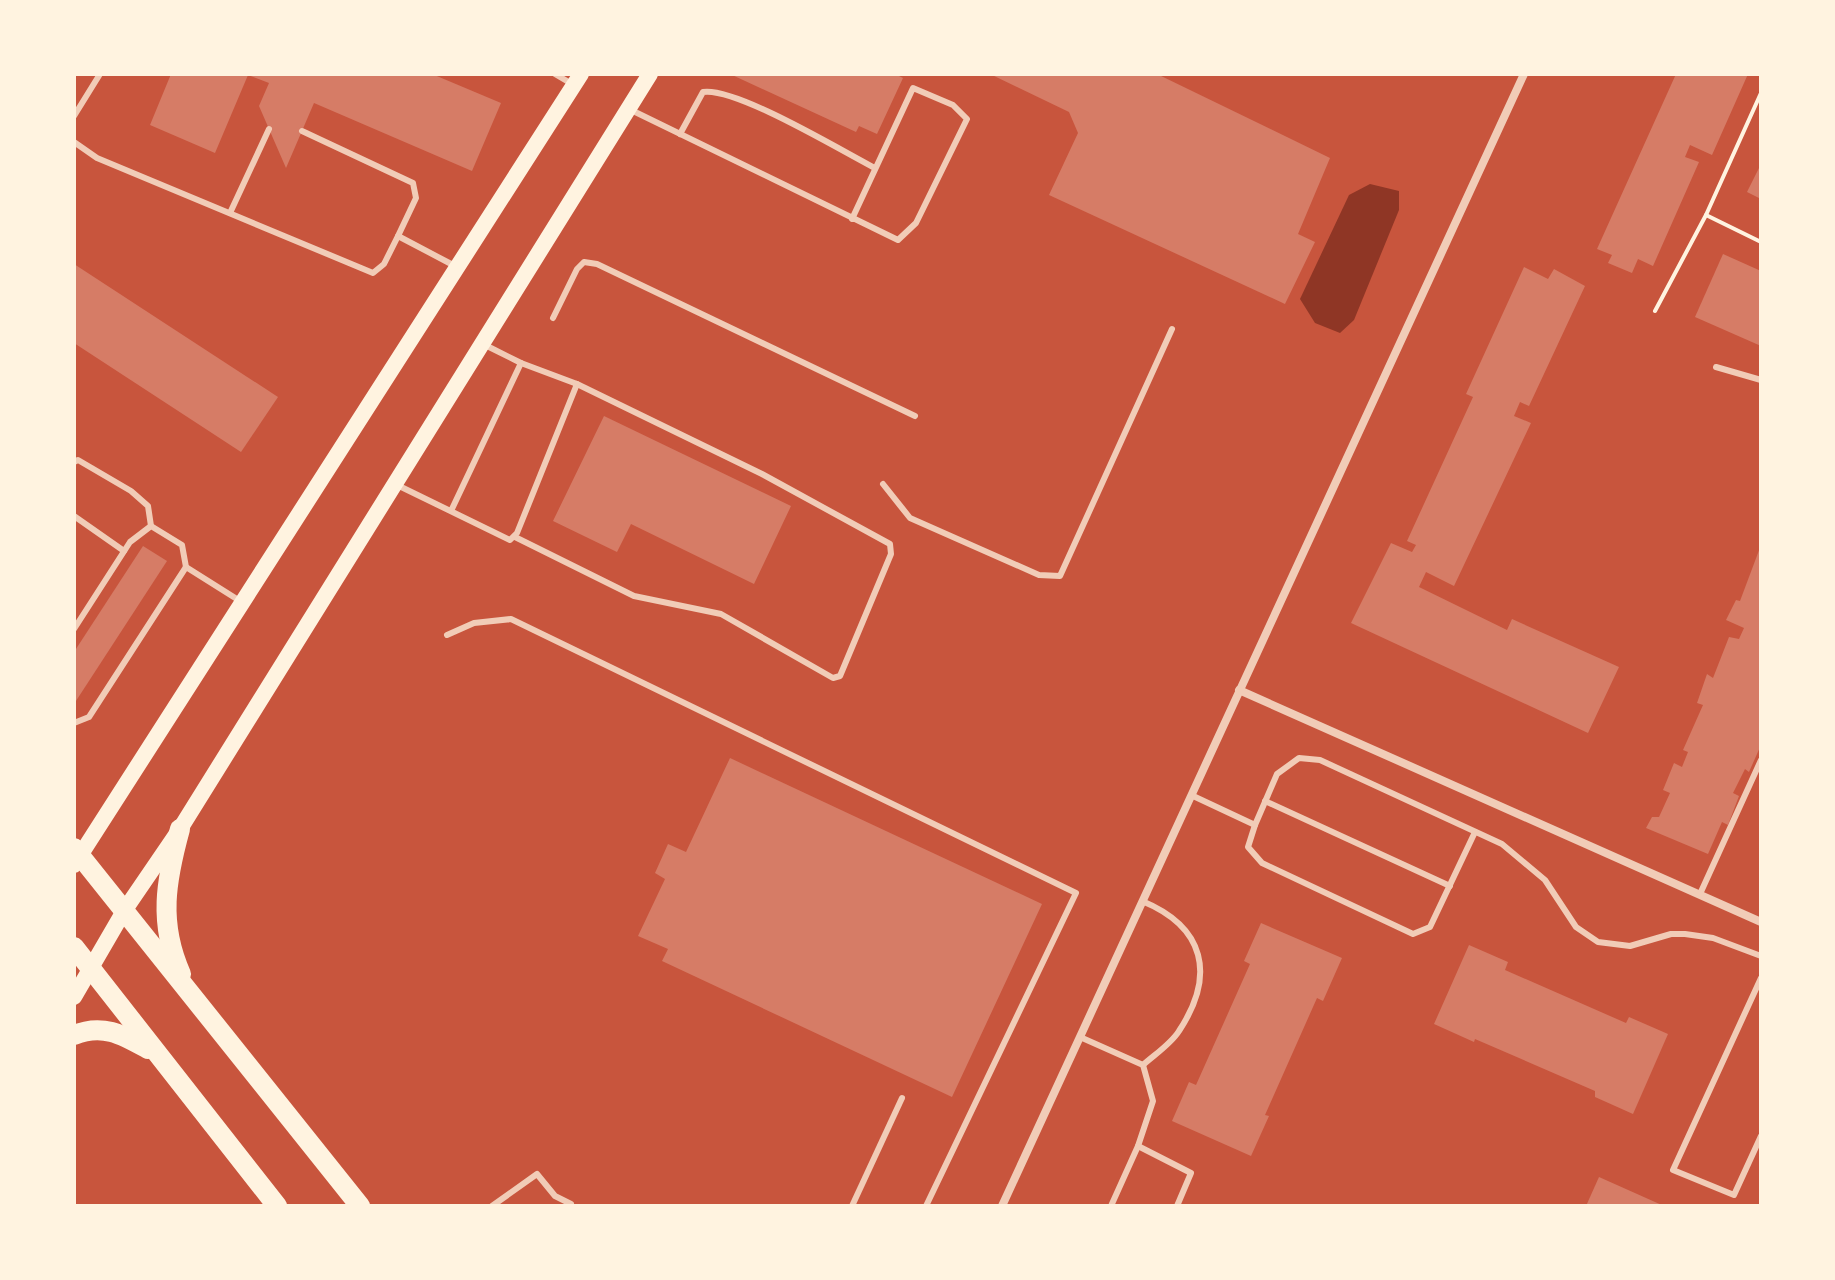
<svg xmlns="http://www.w3.org/2000/svg" width="1835" height="1280" font-family="Cabin,sans-serif">
  <rect width="100%" height="100%" fill="#c8553d"/>
  <!-- water -->
  <polygon fill="#8f3625" points="1370,184 1399,191 1399,210 1354,320 1340,333 1315,323 1300,299 1349,195"/>
  <!-- building -->
  <g fill="#d67c66">
    <polygon points="171,74 432,74 501,103 472,171 314,103 286,168 259,106 269,83 248,75 215,153 150,125"/>
    <polygon points="730,74 895,74 903,78 877,134 859,126 856,132"/>
    <polygon points="990,74 1157,74 1330,158 1298,234 1315,242 1285,304 1049,195 1078,133 1069,112"/>
    <polygon points="1676,74 1748,74 1712,155 1690,145 1685,157 1699,162 1653,266 1638,259 1632,273 1608,263 1612,255 1597,249"/>
    <polygon points="1761,164 1761,199 1747,192"/>
    <polygon points="1723,254 1761,271 1761,346 1695,317"/>
    <polygon points="74,264 278,397 241,452 74,343"/>
    <polygon points="1524,267 1548,279 1554,269 1585,286 1529,406 1520,402 1514,416 1531,423 1454,586 1426,572 1419,587 1507,630 1512,619 1619,667 1588,733 1351,623 1391,543 1412,552 1416,545 1407,541 1473,397 1466,394"/>
    <polygon points="604,416 791,506 754,584 631,524 617,552 553,521"/>
    <polygon points="1761,545 1761,745 1749,772 1745,769 1733,793 1739,796 1728,825 1722,822 1708,854 1646,828 1652,817 1659,817 1670,793 1663,790 1674,763 1682,767 1688,752 1683,750 1703,705 1697,703 1707,674 1713,678 1729,637 1739,639 1744,628 1726,620 1736,600 1740,601"/>
    <polygon points="143,546 167,561 74,704 74,652"/>
    <polygon points="730,758 1042,904 952,1097 662,961 668,949 638,936 665,879 655,873 668,844 686,852"/>
    <polygon points="1261,923 1342,958 1323,1001 1317,998 1265,1115 1269,1116 1251,1156 1172,1121 1189,1082 1196,1085 1250,964 1244,961"/>
    <polygon points="1469,945 1508,962 1505,970 1626,1023 1629,1017 1668,1034 1633,1114 1595,1097 1595,1091 1475,1039 1474,1042 1434,1024"/>
    <polygon points="1599,1177 1664,1206 1586,1206"/>
  </g>
  <g fill="none" stroke-linecap="round" stroke-linejoin="round">
    <!-- path -->
    <g stroke="#fff3e0" stroke-width="4">
      <polyline points="1706,215 1761,242"/>
      <polyline points="1655,311 1706,215 1761,93"/>
    </g>
    <!-- service -->
    <g stroke="#f1ccb7" stroke-width="6">
      <polyline points="555,74 572,84"/>
      <polyline points="629,109 898,240 916,223 967,119 953,105 913,88 852,219"/>
      <polyline points="74,116 100,74"/>
      <polyline points="302,131 413,183 416,198 398,236 455,266"/>
      <path d="M680,134l23,-42c33,-5 137,58 172,76"/>
      <polyline points="74,142 97,158 373,273 384,264 398,236"/>
      <polyline points="230,213 269,129"/>
      <polyline points="553,318 577,269 584,262 597,264 915,416"/>
      <polyline points="485,345 521,363"/>
      <polyline points="1716,367 1761,380"/>
      <polyline points="74,462 78,460 131,491 148,506 151,526"/>
      <polyline points="395,484 510,540 517,533 577,384 521,363 451,511"/>
      <polyline points="883,484 910,518 1039,575 1060,576 1172,329"/>
      <polyline points="74,516 124,551"/>
      <polyline points="515,537 634,596 721,614 833,678 840,676 891,554 890,544 762,474 577,384"/>
      <polyline points="74,629 130,542 151,526 182,545 186,567 240,601"/>
      <polyline points="447,635 474,623 511,619 1076,893 926,1206"/>
      <polyline points="74,723 89,717 186,567"/>
      <polyline points="1191,795 1255,825 1277,774 1299,758 1320,760 1502,844 1545,880 1576,927 1598,942 1630,946 1671,934 1685,934 1713,938 1761,956"/>
      <polyline points="1265,801 1450,886"/>
      <polyline points="1255,825 1248,847 1262,863 1413,934 1430,927 1475,832"/>
      <polyline points="1700,894 1761,760"/>
      <path d="M1142,901c63,26 74,74 37,130 -8,13 -25,24 -36,34"/>
      <polyline points="1761,978 1673,1170 1734,1195 1761,1136"/>
      <polyline points="1080,1037 1143,1065 1153,1101 1138,1146 1191,1173 1177,1206"/>
      <polyline points="492,1206 537,1174 555,1196 571,1204"/>
      <polyline points="852,1206 902,1098"/>
      <polyline points="1111,1206 1138,1146"/>
    </g>
    <!-- minor -->
    <g stroke="#f1ccb7" stroke-width="8">
      <polyline points="1239,690 1761,922"/>
      <polyline points="1002,1206 1524,74"/>
    </g>
    <!-- secondary -->
    <g stroke="#fff3e0" stroke-width="16">
      <polyline points="74,865 581,74"/>
      <polyline points="74,997 124,911 180,829 650,74"/>
    </g>
    <!-- primary -->
    <g stroke="#fff3e0" stroke-width="20">
      <path d="M180,829c-14,51 -22,94 1,145"/>
      <polyline points="74,848 360,1206"/>
      <polyline points="74,947 277,1206"/>
      <path d="M74,1035c29,-12 49,0 74,14"/>
    </g>
  </g>
  <!-- border -->
  <rect width="1835" height="1280" fill="none" stroke="#fff3e0" stroke-width="152"/>
</svg>
